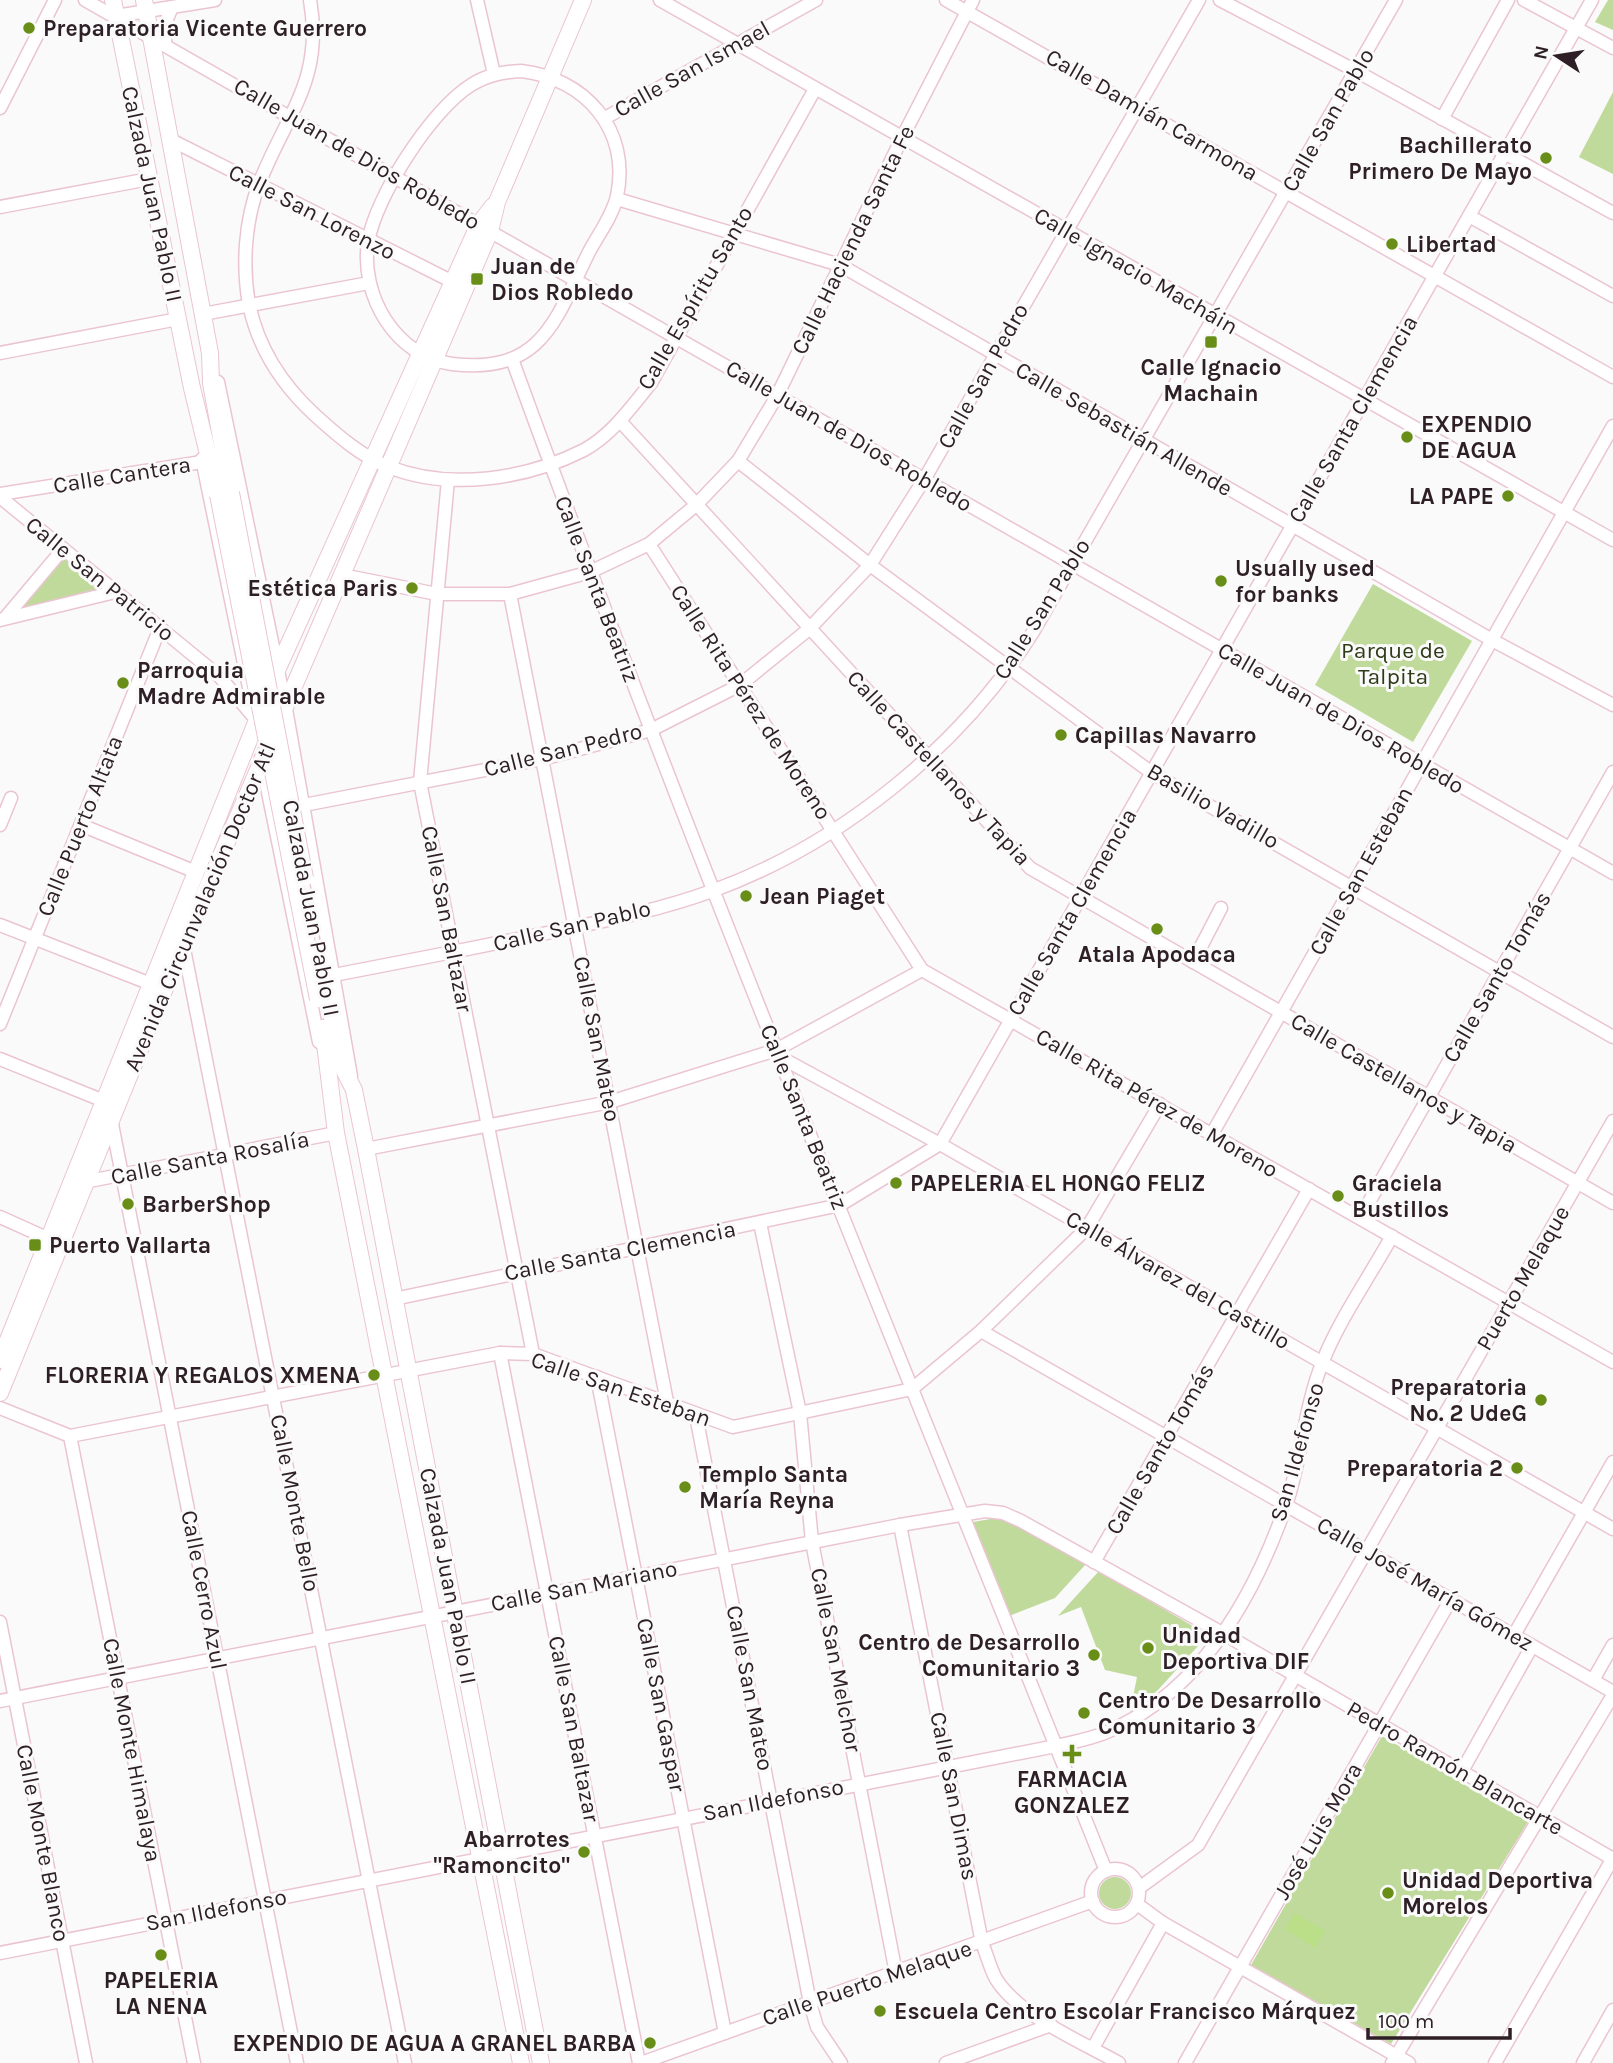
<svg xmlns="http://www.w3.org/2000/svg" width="1613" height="2063" font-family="Karla,sans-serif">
  <rect width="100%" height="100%" fill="#fafafa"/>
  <!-- green -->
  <g fill="#c0da9c">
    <polygon points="1608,0 1613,0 1613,30 1595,22"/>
    <polygon points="1613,92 1613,174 1579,157"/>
    <polygon points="64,556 104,589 17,612"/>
    <polygon points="1373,584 1472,641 1413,742 1315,685"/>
    <polygon points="996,1518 1016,1524 1086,1564 1055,1598 1009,1616 973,1522"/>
    <polygon points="1099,1571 1208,1635 1158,1690 1130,1712 1137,1677 1105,1670 1081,1607 1058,1616"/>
    <polygon points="1382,1736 1528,1822 1391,2044 1251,1965"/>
    <circle cx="1115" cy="1893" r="16"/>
  </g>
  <!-- water -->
  <polygon fill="#bbde88" points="1295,1913 1325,1931 1315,1948 1285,1929"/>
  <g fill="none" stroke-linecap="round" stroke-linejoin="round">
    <defs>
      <g id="minor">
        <polyline points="85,0 1613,873"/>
        <path d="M310,0c14,81 -24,114 -51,184 -14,37 -17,81 -10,120 9,44 34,82 67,112 21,19 46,41 73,51 61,24 138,12 195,-17 28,-15 48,-44 67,-67l164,-294"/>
        <polyline points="477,0 494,74"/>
        <polyline points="660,0 1613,540"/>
        <polyline points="946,0 1613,377"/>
        <polyline points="1220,0 1356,71 1613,213"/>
        <polyline points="1524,0 1613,48"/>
        <polyline points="116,16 215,0"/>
        <polyline points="165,44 165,24 172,7"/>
        <path d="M521,71c64,7 110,59 96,125 -4,19 -19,39 -28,56 -33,66 -46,123 -137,112 -56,-7 -92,-68 -84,-122 8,-46 63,-132 103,-157 16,-10 31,-13 50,-14z"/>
        <polyline points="0,108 55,0"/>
        <polyline points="605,118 816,0"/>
        <polyline points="1442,119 1508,0"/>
        <polyline points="171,140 453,282"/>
        <polyline points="617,199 840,265 1492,640 1613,705"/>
        <polyline points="0,207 149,179"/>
        <polyline points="1469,216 1613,296"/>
        <polyline points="203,314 369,283"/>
        <polyline points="0,353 178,319"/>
        <path d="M512,359c185,509 393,1009 594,1512"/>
        <polyline points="218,382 286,709 351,1076"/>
        <polyline points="620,421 1030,868 1613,1203"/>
        <polyline points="202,459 254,712"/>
        <polyline points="738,461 870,565 1152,773 1613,1037"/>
        <polyline points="448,480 420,782 533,1354"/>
        <polyline points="0,494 202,462"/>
        <polyline points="0,497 220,677 252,715"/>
        <polyline points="649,544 922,970 1613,1362"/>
        <polyline points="342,575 437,594 510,594 590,572 649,544 696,505 738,461 777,396 902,138 973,0"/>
        <polyline points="510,594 667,1402"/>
        <polyline points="5,618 63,549"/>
        <polyline points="0,620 115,592"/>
        <polyline points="261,758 319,1042"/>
        <polyline points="304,805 542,759 651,730 740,685 809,629 870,565 925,478 1199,0"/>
        <polyline points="0,825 11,798"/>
        <polyline points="81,825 196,872"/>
        <polyline points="0,925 151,984"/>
        <polyline points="183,944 405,2063"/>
        <polyline points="1193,962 1221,908"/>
        <path d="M334,975c69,-13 139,-27 208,-41 57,-12 115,-23 170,-43 129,-47 248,-144 321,-259l363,-632"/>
        <polyline points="0,1024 160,628"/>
        <polyline points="778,1056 940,1144 1613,1529"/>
        <polyline points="0,1059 104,1101"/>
        <polyline points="111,1119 297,2063"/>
        <polyline points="1212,1134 1613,426"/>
        <polyline points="366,1149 610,1102 776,1050 922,970"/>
        <polyline points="84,1182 336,1133"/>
        <polyline points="0,1217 49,1239"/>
        <polyline points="1360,1218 1613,772"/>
        <polyline points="760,1223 800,1413 812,1542 896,1973"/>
        <polyline points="394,1299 840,1205 940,1144 1592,0"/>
        <polyline points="981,1331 1613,1692"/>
        <polyline points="500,1353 639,2063"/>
        <polyline points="597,1377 725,2033"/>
        <polyline points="0,1408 70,1436 500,1353 533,1354 733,1427 912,1389 981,1331 1087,1228 1160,1104"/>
        <polyline points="696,1416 810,2003 817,2027 841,2063"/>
        <polyline points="70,1436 194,2063"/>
        <path d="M900,1525l82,418c5,12 8,25 14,36 23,37 86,63 123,84"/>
        <polyline points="1094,1562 1309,1189"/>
        <polyline points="0,1622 86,2063"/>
        <polyline points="1514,1635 1613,1462"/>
        <polyline points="1593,1680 1613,1645"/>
        <polyline points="0,1701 900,1525 985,1511 1003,1513 1021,1521 1224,1634 1613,1859"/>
        <polyline points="1462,1771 1532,1646"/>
        <circle cx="1115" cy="1893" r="24"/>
        <polyline points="1139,1888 1198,1845 1613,1121"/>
        <polyline points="1137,1904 1163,1923 1409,2063"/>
        <path d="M0,1953l1056,-207c17,-4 35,-7 51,-14 93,-40 147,-135 179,-227 16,-46 18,-98 37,-144 15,-39 48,-87 69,-125"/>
        <polyline points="1093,2048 1163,1923"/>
        <polyline points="641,2063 1093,1901"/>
        <polyline points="946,2063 1051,2025"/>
        <polyline points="1185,2063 1451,1599"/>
        <polyline points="1392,2063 1613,1695"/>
        <polyline points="1495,2063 1613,1858"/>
        <polyline points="1583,2063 1613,2010"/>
      </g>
      <g id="major">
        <polyline points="113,0 192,388 218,495"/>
        <polyline points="144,0 210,353 211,383 231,493"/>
        <polyline points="328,997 341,1064 354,1090 366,1149 541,2063"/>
        <polyline points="323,1028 336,1133 521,2063"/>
        <polyline points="0,1360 278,668 479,224 493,206"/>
        <polyline points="0,1393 183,944 490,231 497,202 583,0"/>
      </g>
    </defs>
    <!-- minor casing -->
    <use href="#minor" stroke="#ebc4d4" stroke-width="15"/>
    <!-- major casing -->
    <use href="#major" stroke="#ebc4d4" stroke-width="18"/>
    <!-- minor -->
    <use href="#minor" stroke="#fff" stroke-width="12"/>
    <!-- major -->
    <use href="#major" stroke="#fff" stroke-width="16"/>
    <defs>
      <g id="major-bridge">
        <polyline points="231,493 305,878"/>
        <polyline points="218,495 318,999"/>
      </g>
    </defs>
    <!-- major-bridge casing -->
    <use href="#major-bridge" stroke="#ebc4d4" stroke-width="18" stroke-linecap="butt"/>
    <!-- major-bridge -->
    <use href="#major-bridge" stroke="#fff" stroke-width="16"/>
  </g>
  <!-- markers -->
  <g fill="#688e18" stroke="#fafafa" stroke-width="2.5">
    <circle cx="29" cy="28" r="7"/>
    <circle cx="1546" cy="158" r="7"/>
    <circle cx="1392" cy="244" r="7"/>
    <rect x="470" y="272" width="14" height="14" rx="3.5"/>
    <rect x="1204" y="335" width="14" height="14" rx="3.5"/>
    <circle cx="1407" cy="437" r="7"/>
    <circle cx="1508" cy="496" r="7"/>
    <circle cx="1221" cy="581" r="7"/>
    <circle cx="412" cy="588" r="7"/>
    <circle cx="123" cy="683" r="7"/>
    <circle cx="1061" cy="735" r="7"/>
    <circle cx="746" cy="896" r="7"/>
    <circle cx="1157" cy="929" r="7"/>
    <circle cx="896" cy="1183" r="7"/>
    <circle cx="1338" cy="1196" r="7"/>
    <circle cx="128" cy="1204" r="7"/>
    <rect x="28" y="1238" width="14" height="14" rx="3.5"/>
    <circle cx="374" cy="1375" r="7"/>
    <circle cx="1541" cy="1400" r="7"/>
    <circle cx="1517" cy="1468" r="7"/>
    <circle cx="685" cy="1487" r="7"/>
    <circle cx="1148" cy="1648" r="7"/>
    <circle cx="1094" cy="1655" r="7"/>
    <circle cx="1084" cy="1713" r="7"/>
    <path d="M1068.5 1743.5h7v7h7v7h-7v7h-7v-7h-7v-7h7z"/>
    <circle cx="584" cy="1852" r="7"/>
    <circle cx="1388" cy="1893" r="7"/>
    <circle cx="161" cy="1955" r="7"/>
    <circle cx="880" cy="2011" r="7"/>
    <circle cx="650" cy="2043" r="7"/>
  </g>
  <g text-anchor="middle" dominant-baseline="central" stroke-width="6" stroke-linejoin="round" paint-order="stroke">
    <!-- poi labels -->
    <g font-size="23" font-weight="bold" fill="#2d1f25" stroke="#fafafa" text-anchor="start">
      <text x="43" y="28">Preparatoria Vicente Guerrero</text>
      <text x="1532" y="145" text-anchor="end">Bachillerato<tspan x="1532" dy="26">Primero De Mayo</tspan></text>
      <text x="1406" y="244">Libertad</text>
      <text x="491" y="266">Juan de<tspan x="491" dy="26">Dios Robledo</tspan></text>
      <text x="1211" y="367" text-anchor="middle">Calle Ignacio<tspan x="1211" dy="26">Machain</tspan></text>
      <text x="1421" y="424">EXPENDIO<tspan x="1421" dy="26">DE AGUA</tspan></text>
      <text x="1494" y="496" text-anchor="end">LA PAPE</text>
      <text x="1235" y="568">Usually used<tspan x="1235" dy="26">for banks</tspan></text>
      <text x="398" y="588" text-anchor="end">Estética Paris</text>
      <text x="137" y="670">Parroquia<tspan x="137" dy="26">Madre Admirable</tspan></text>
      <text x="1075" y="735">Capillas Navarro</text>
      <text x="760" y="896">Jean Piaget</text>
      <text x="1157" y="954" text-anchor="middle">Atala Apodaca</text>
      <text x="910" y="1183">PAPELERIA EL HONGO FELIZ</text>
      <text x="1352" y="1183">Graciela<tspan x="1352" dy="26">Bustillos</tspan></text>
      <text x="142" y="1204">BarberShop</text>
      <text x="49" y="1245">Puerto Vallarta</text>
      <text x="360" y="1375" text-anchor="end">FLORERIA Y REGALOS XMENA</text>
      <text x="1527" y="1387" text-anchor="end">Preparatoria<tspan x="1527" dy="26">No. 2 UdeG</tspan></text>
      <text x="1503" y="1468" text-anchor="end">Preparatoria 2</text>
      <text x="699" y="1474">Templo Santa<tspan x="699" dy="26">María Reyna</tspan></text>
      <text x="1162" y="1635">Unidad<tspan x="1162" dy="26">Deportiva DIF</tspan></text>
      <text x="1080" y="1642" text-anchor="end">Centro de Desarrollo<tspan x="1080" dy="26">Comunitario 3</tspan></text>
      <text x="1098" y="1700">Centro De Desarrollo<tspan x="1098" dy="26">Comunitario 3</tspan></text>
      <text x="1072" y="1779" text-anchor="middle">FARMACIA<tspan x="1072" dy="26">GONZALEZ</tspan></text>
      <text x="570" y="1839" text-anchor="end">Abarrotes<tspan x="570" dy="26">"Ramoncito"</tspan></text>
      <text x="1402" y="1880">Unidad Deportiva<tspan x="1402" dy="26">Morelos</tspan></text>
      <text x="161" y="1980" text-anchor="middle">PAPELERIA<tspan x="161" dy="26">LA NENA</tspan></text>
      <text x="894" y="2011">Escuela Centro Escolar Francisco Márquez</text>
      <text x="636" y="2043" text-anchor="end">EXPENDIO DE AGUA A GRANEL BARBA</text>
    </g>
    <!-- street labels -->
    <g font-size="23" fill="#2d1f25" stroke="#fafafa">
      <text transform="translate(692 69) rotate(-29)">Calle San Ismael</text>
      <text transform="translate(1152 115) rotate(30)">Calle Damián Carmona</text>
      <text transform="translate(1328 120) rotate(-60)">Calle San Pablo</text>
      <text transform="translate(357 154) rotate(30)">Calle Juan de Dios Robledo</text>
      <text transform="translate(152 194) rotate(78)">Calzada Juan Pablo II</text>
      <text transform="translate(312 212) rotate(27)">Calle San Lorenzo</text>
      <text transform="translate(853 240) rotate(-64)">Calle Hacienda Santa Fe</text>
      <text transform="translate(1136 271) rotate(30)">Calle Ignacio Macháin</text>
      <text transform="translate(695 298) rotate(-60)">Calle Espíritu Santo</text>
      <text transform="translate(983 376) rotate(-61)">Calle San Pedro</text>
      <text transform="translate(1353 419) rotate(-60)">Calle Santa Clemencia</text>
      <text transform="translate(1124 429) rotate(30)">Calle Sebastián Allende</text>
      <text transform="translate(849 436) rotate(30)">Calle Juan de Dios Robledo</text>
      <text transform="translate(122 475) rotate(-9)">Calle Cantera</text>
      <text transform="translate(100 579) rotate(39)">Calle San Patricio</text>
      <text transform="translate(597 589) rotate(69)">Calle Santa Beatriz</text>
      <text transform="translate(1042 609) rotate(-58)">Calle San Pablo</text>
      <text transform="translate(751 702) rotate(57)">Calle Rita Pérez de Moreno</text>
      <text transform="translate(1341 718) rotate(30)">Calle Juan de Dios Robledo</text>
      <text transform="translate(563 750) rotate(-14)">Calle San Pedro</text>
      <text transform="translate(939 768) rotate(47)">Calle Castellanos y Tapia</text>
      <text transform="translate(1213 806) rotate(30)">Basilio Vadillo</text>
      <text transform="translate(80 826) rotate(-68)">Calle Puerto Altata</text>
      <text transform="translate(1361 871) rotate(-61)">Calle San Esteban</text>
      <text transform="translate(200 907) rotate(-67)">Avenida Circunvalación Doctor Atl</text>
      <text transform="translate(311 908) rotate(79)">Calzada Juan Pablo II</text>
      <text transform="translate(1072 912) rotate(-60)">Calle Santa Clemencia</text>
      <text transform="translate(447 919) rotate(79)">Calle San Baltazar</text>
      <text transform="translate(572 926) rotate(-13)">Calle San Pablo</text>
      <text transform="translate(1497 977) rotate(-60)">Calle Santo Tomás</text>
      <text transform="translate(597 1039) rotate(79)">Calle San Mateo</text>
      <text transform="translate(1404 1083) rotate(30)">Calle Castellanos y Tapia</text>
      <text transform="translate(1157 1103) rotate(30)">Calle Rita Pérez de Moreno</text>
      <text transform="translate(804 1117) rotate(68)">Calle Santa Beatriz</text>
      <text transform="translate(210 1158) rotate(-11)">Calle Santa Rosalía</text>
      <text transform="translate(620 1251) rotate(-11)">Calle Santa Clemencia</text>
      <text transform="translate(1523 1278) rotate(-60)">Puerto Melaque</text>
      <text transform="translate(1178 1280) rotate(30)">Calle Álvarez del Castillo</text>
      <text transform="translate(621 1389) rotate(19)">Calle San Esteban</text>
      <text transform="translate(1160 1449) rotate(-60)">Calle Santo Tomás</text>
      <text transform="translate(1297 1452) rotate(-74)">San Ildefonso</text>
      <text transform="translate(295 1503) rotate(79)">Calle Monte Bello</text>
      <text transform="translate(448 1576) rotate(79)">Calzada Juan Pablo II</text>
      <text transform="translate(1425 1584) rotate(30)">Calle José María Gómez</text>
      <text transform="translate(584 1586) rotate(-11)">Calle San Mariano</text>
      <text transform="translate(204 1590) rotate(79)">Calle Cerro Azul</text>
      <text transform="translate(836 1660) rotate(79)">Calle San Melchor</text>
      <text transform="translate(750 1688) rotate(79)">Calle San Mateo</text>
      <text transform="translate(661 1705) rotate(79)">Calle San Gaspar</text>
      <text transform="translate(574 1729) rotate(79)">Calle San Baltazar</text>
      <text transform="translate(132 1750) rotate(79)">Calle Monte Himalaya</text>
      <text transform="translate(1455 1768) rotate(30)">Pedro Ramón Blancarte</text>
      <text transform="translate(954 1796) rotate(79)">Calle San Dimas</text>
      <text transform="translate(773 1800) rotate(-11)">San Ildefonso</text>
      <text transform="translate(1318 1831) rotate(-60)">José Luis Mora</text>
      <text transform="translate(43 1843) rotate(79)">Calle Monte Blanco</text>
      <text transform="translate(216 1910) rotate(-11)">San Ildefonso</text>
      <text transform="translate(867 1983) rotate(-19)">Calle Puerto Melaque</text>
    </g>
    <!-- park labels -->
    <g font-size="23" fill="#2d3b18" stroke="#fafafa">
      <text x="1393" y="650">Parque de<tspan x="1393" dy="26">Talpita</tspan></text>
    </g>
  </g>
  <!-- north arrow -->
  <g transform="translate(1557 56) rotate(282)" stroke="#fafafa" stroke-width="5" paint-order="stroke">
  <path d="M0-5L12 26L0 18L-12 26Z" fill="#2d1f25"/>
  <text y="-10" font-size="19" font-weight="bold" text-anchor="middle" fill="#2d1f25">N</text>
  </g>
  <!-- scale -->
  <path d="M1368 2028v10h142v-10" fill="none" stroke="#2d1f25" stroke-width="3.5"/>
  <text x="1378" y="2028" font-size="21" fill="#2d1f25" stroke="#fafafa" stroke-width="5" paint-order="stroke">100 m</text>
</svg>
